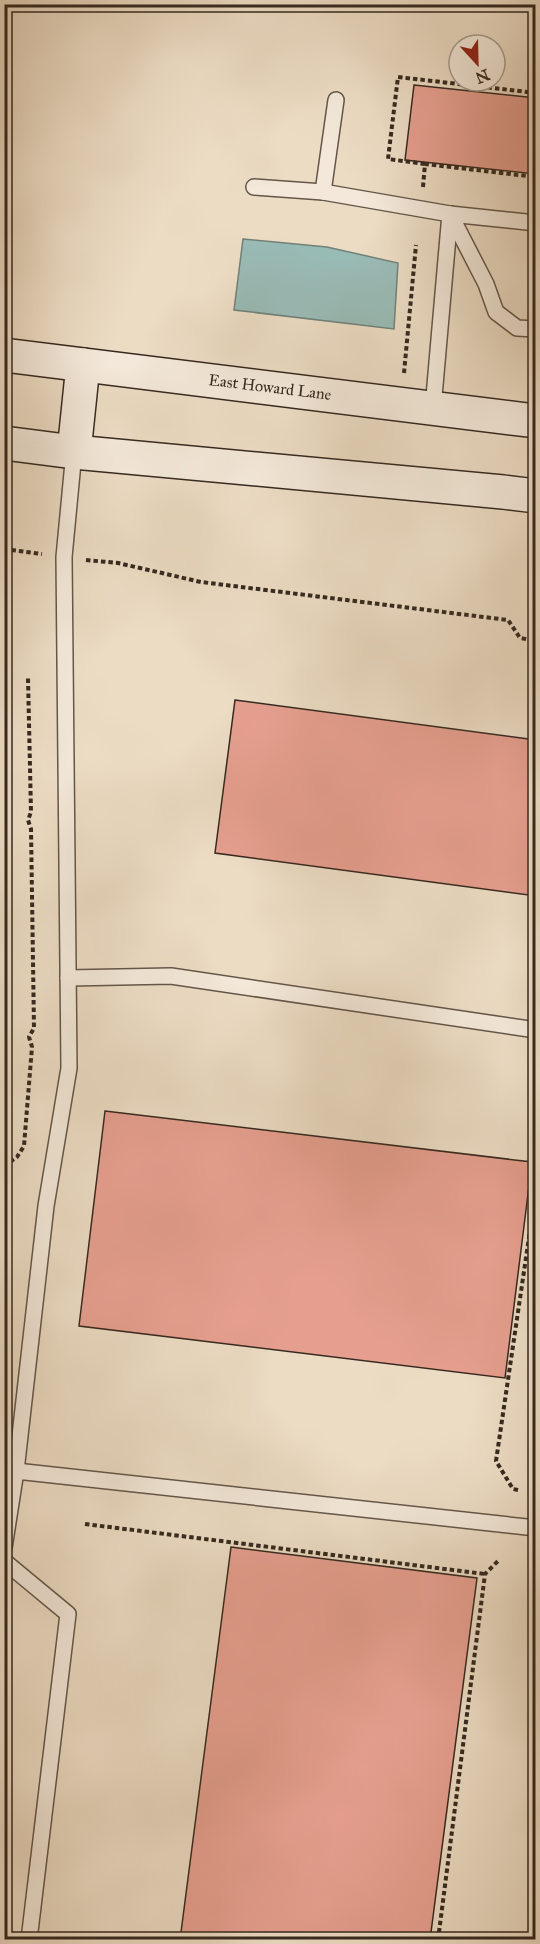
<svg xmlns="http://www.w3.org/2000/svg" width="540" height="1944" font-family="'IM FELL Great Primer',serif">
  <rect width="100%" height="100%" fill="#ecdcc4"/>
  <filter id="stains"><feTurbulence type="fractalNoise" baseFrequency=".00333" numOctaves="4"/><feColorMatrix values="0 0 0 0 .2 0 0 0 0 .09 0 0 0 0 .02 0 0 0 .5 -.17"/></filter>
  <radialGradient id="worn" r=".72"><stop offset=".6" stop-color="#630" stop-opacity="0"/><stop offset="1" stop-color="#630" stop-opacity=".3"/></radialGradient>
  <!-- water -->
  <polygon fill="#99bbb6" stroke="#71817a" stroke-width="1.5" points="243,239 327,247 398,263 394,329 234,310"/>
  <!-- building -->
  <g fill="#e69f8f" stroke="#362920" stroke-width="1.5">
    <polygon points="414,85 536,98 536,174 405,160"/>
    <polygon points="235,700 536,740 536,896 215,853"/>
    <polygon points="105,1111 532,1162 505,1378 79,1326"/>
    <polygon points="231,1547 477,1578 430,1940 180,1940"/>
  </g>
  <g fill="none" stroke-linecap="round" stroke-linejoin="round">
    <defs>
      <g id="lane">
        <polyline points="254,187 323,192 450,214 536,223"/>
        <polyline points="323,192 336,100"/>
        <polyline points="450,214 486,284 496,312 517,328 536,329"/>
        <polyline points="433,408 450,214"/>
        <polyline points="68,978 171,976 536,1030"/>
        <polyline points="16,1471 46,1206 69,1068 64,557 74,452"/>
        <polyline points="4,1548 16,1471 536,1528"/>
        <polyline points="4,1561 68,1614 29,1940"/>
      </g>
      <g id="secondary">
        <polyline points="4,355 536,421"/>
        <polyline points="4,443 74,452 503,492 536,496"/>
        <polyline points="74,452 83,365"/>
      </g>
    </defs>
    <!-- lane casing -->
    <use href="#lane" stroke="#645649" stroke-width="18"/>
    <!-- secondary casing -->
    <use href="#secondary" stroke="#362920" stroke-width="36"/>
    <!-- path -->
    <g stroke="#362920" stroke-width="4" stroke-dasharray="4.5 3" stroke-linecap="butt">
      <polyline points="425,164 388,159 398,77 536,93"/>
      <polyline points="423,187 425,164 536,177"/>
      <polyline points="404,373 416,245"/>
      <polyline points="4,549 42,554"/>
      <polyline points="86,560 118,563 201,582 508,620 520,638 536,641"/>
      <polyline points="4,1166 17,1157 24,1146 32,1047 29,1037 34,1028 31,829 28,820 31,812 28,678"/>
      <polyline points="518,1490 513,1489 496,1461 536,1190"/>
      <polyline points="85,1524 485,1574"/>
      <polyline points="438,1940 485,1574 499,1560"/>
    </g>
    <!-- lane -->
    <use href="#lane" stroke="#f3e8d9" stroke-width="15"/>
    <!-- secondary -->
    <use href="#secondary" stroke="#f3e8d9" stroke-width="33"/>
  </g>
  <g text-anchor="middle" dominant-baseline="central" stroke-width="4.5" stroke-linejoin="round" paint-order="stroke">
    <!-- street labels -->
    <g font-size="16" fill="#362920" stroke="#f3e8d9">
      <text transform="translate(270 387) rotate(7)">East Howard Lane</text>
    </g>
  </g>
  <!-- margin -->
  <rect width="540" height="1944" fill="none" stroke="#ecdcc4" stroke-width="24"/>
  <rect x="6" y="6" width="528" height="1932" fill="none" stroke="#362920" stroke-width="3"/>
  <rect x="12" y="12" width="516" height="1920" fill="none" stroke="#362920" stroke-width="1.5"/>
  <!-- north arrow -->
  <g transform="translate(477 63) rotate(158)"><circle r="28" fill="#f3e8d9" stroke="#a79c8f" stroke-width="1.5"/>
  <path d="M0-4.5L10 22L0 15L-10 22Z" fill="#8f2418"/>
  <text y="-9" font-size="16" font-weight="bold" text-anchor="middle" fill="#362920">N</text>
  </g>
  <rect width="100%" height="100%" filter="url(#stains)"/>
  <rect width="100%" height="100%" fill="url(#worn)"/>
</svg>
